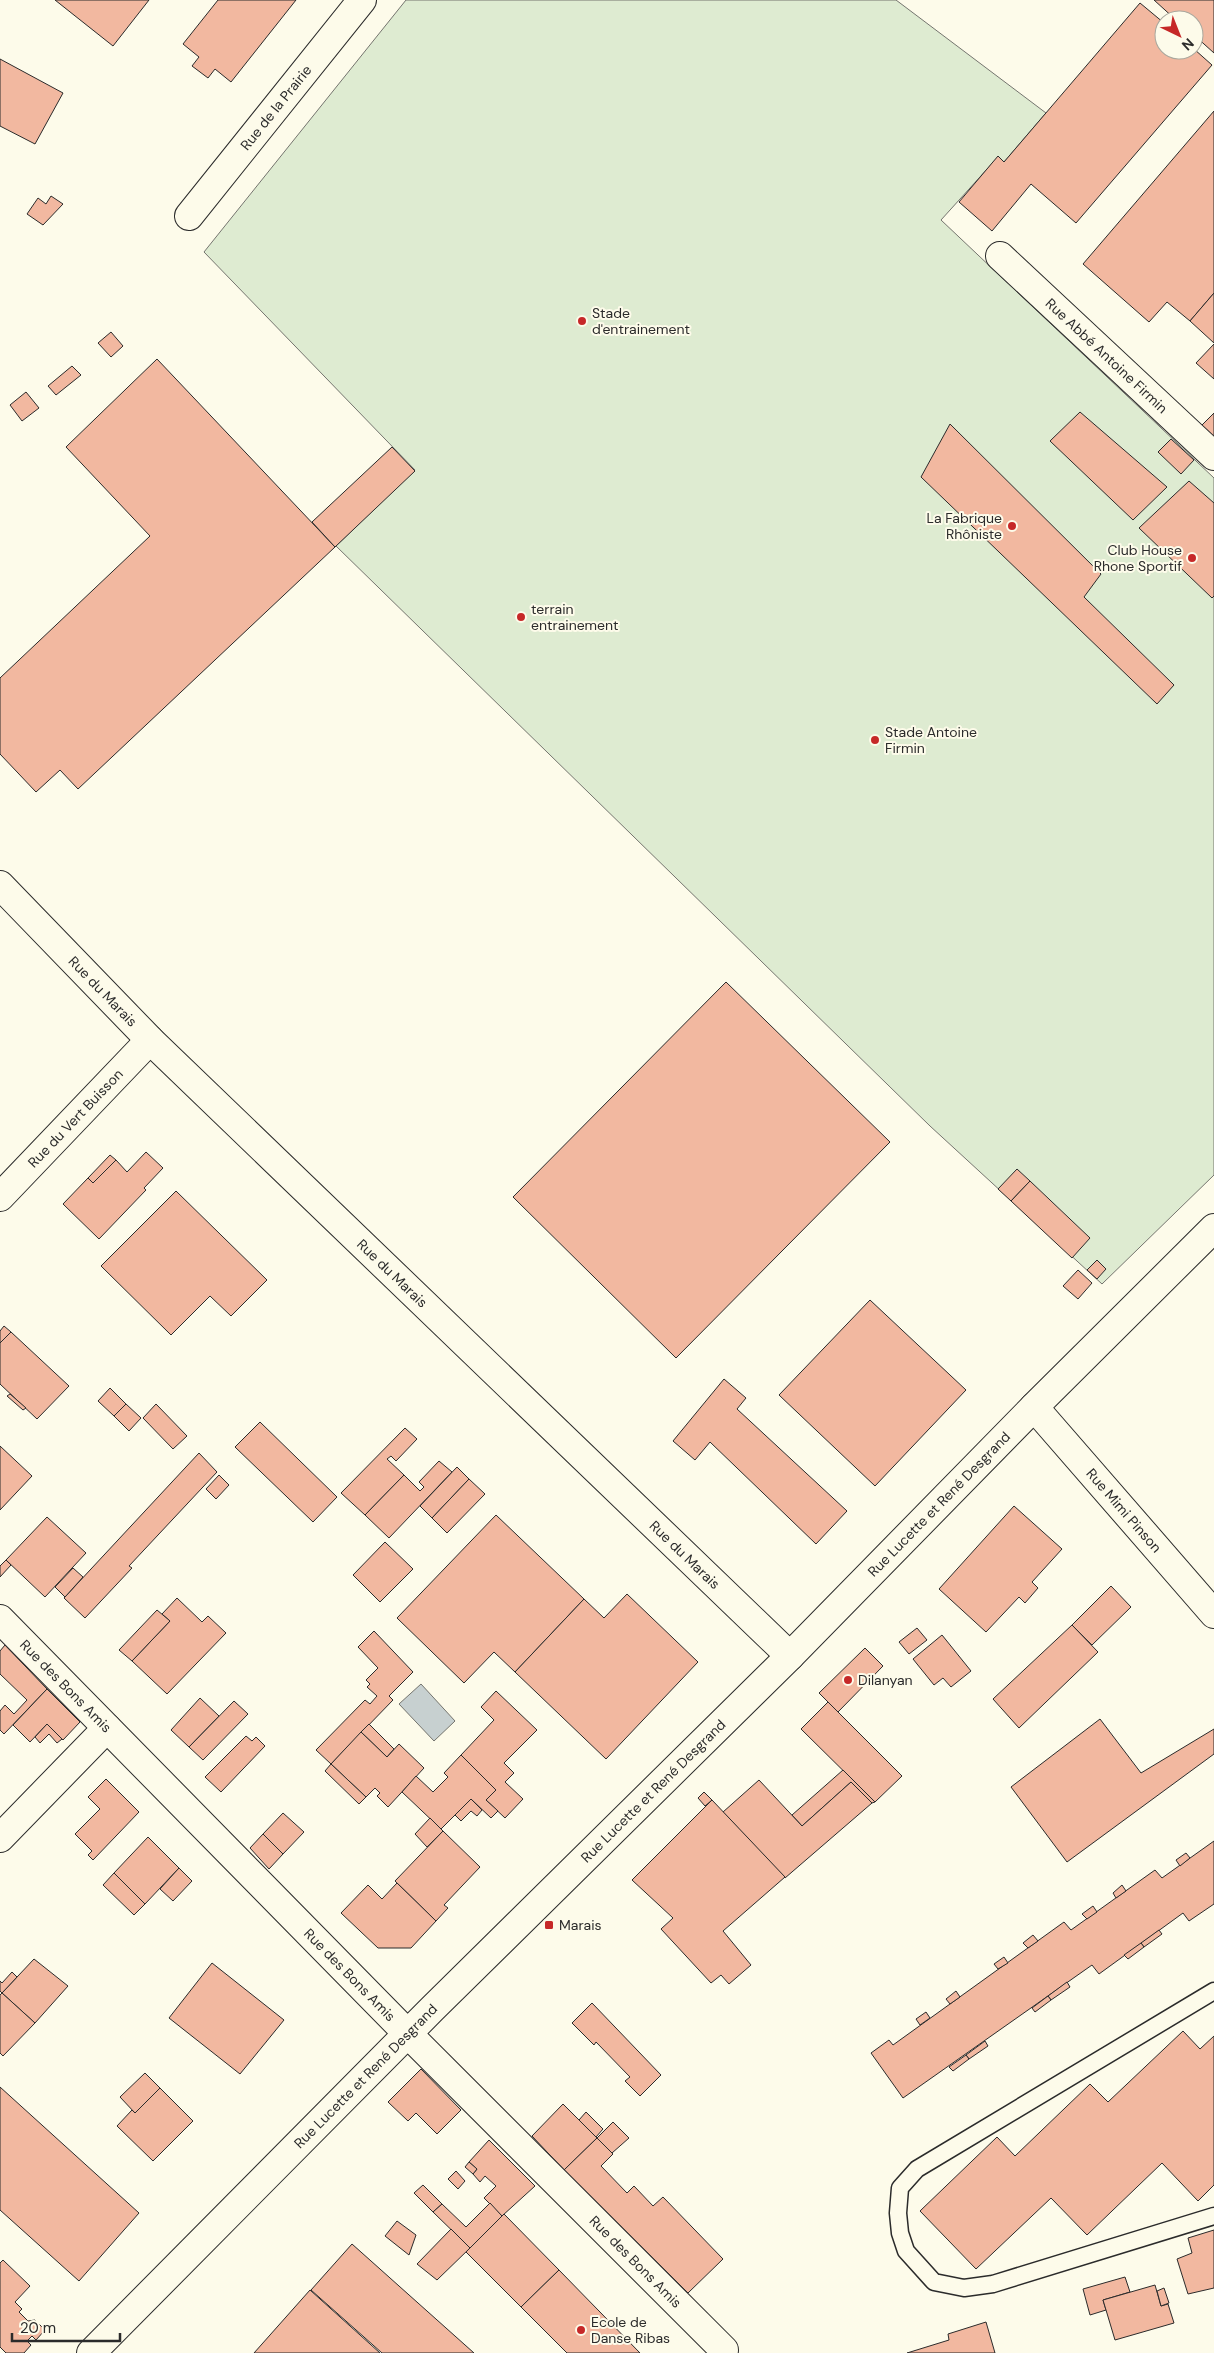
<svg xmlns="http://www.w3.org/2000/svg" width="1214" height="2353" font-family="'DM Sans',sans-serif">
  <rect width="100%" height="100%" fill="#fdfbea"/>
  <!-- green -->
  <polygon fill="#deebd1" stroke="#74746e" points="406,0 896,0 1046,113 1004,162 998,157 941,220 1214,478 1214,1175 1102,1284 930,1126 336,546 415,470 204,252"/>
  <!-- water -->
  <polygon fill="#c7d0d0" stroke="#74746e" points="421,1684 455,1721 434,1741 399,1704"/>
  <!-- building -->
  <g fill="#f2b8a0" stroke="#2b2b2b">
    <polygon points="55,0 149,0 113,46"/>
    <polygon points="218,0 296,0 231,82 215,69 208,78 192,66 199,57 183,44"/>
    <polygon points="1154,0 1214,0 1214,53 1194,35 1194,20 1176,20"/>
    <polygon points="1140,3 1164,23 1164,50 1194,49 1212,65 1076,223 1031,184 992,231 959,202 998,156 1004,162"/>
    <polygon points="0,59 63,93 35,144 0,126"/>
    <polygon points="1214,111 1214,293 1190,321 1167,302 1149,322 1083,264"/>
    <polygon points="51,196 63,204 43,225 27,214 38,198 46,204"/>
    <polygon points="1214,293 1214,343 1190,321"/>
    <polygon points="111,332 123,346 111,357 98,343"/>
    <polygon points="1214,344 1214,379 1196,363"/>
    <polygon points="157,359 335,547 78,789 60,770 36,792 0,754 0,678 150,536 66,447"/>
    <polygon points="72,366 81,375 56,395 48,386"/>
    <polygon points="26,392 39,408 22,421 10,405"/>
    <polygon points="1080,412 1167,487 1133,520 1050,441"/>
    <polygon points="1214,413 1214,442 1199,428"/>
    <polygon points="950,424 1101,574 1084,597 1174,685 1157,704 921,477"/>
    <polygon points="1171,439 1194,460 1181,474 1158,452"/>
    <polygon points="392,447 415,471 335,547 312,522"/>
    <polygon points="1189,481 1214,503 1214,596 1212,598 1139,528"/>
    <polygon points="726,982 890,1142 676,1358 513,1197"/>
    <polygon points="146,1152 163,1168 144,1188 146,1190 99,1239 63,1204 88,1178 93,1183 116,1160 127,1172"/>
    <polygon points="110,1155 116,1160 93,1183 88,1178"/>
    <polygon points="1017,1169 1030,1181 1011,1201 998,1189"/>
    <polygon points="1030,1181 1090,1238 1072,1258 1011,1201"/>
    <polygon points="176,1191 267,1280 231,1316 210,1296 171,1335 101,1266"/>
    <polygon points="1097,1260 1106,1269 1097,1279 1087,1270"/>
    <polygon points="1078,1270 1092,1283 1078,1299 1063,1286"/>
    <polygon points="870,1300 966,1390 875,1486 779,1395"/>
    <polygon points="4,1326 11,1332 0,1343 0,1331"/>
    <polygon points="11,1332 69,1386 37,1419 0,1384 0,1343"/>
    <polygon points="724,1379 746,1398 737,1409 847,1511 816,1544 710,1442 695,1460 673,1441"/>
    <polygon points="110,1388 126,1404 114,1416 98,1401"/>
    <polygon points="10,1394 26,1408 23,1410 7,1396"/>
    <polygon points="126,1404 141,1418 129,1431 114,1416"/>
    <polygon points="156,1404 187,1436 173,1449 143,1418"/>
    <polygon points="260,1422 337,1497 313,1522 235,1447"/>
    <polygon points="405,1428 417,1439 396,1461 391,1456 387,1459 404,1475 365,1515 341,1493"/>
    <polygon points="0,1446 32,1476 0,1510"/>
    <polygon points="199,1453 217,1472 129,1566 132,1568 85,1618 64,1598"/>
    <polygon points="439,1461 452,1472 389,1538 365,1515 404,1475 420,1491 424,1487 419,1482"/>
    <polygon points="457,1467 469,1479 432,1518 420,1506"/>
    <polygon points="219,1475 229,1485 216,1499 206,1489"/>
    <polygon points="469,1479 485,1494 447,1533 432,1518"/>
    <polygon points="1014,1506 1062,1549 1032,1582 1038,1588 1025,1603 1019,1597 986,1632 939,1589"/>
    <polygon points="496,1515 584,1599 515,1672 494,1652 464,1683 397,1618"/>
    <polygon points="47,1517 86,1553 45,1597 6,1560"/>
    <polygon points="385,1542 413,1569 380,1602 353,1575"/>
    <polygon points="6,1560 11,1565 0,1577 0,1566"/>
    <polygon points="73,1568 83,1577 65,1597 55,1587"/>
    <polygon points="1111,1586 1131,1607 1092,1645 1072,1625"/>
    <polygon points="627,1594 698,1662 606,1759 515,1672 584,1599 604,1618"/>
    <polygon points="177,1598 202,1622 208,1616 226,1633 167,1694 132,1661 170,1621 162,1614"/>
    <polygon points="157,1610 170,1621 132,1661 119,1650"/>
    <polygon points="1072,1625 1098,1652 1019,1728 993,1699"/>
    <polygon points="917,1628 927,1640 909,1654 899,1642"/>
    <polygon points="374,1631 413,1672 389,1696 393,1700 331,1764 316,1750 365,1700 370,1704 377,1696 367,1687 370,1684 366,1680 378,1668 358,1647"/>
    <polygon points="942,1635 971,1671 951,1687 943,1678 934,1685 913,1659"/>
    <polygon points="5,1645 47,1689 4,1734 0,1730 0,1711 5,1705 14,1714 27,1700 0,1674 0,1651"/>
    <polygon points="865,1648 883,1666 838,1712 819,1693"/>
    <polygon points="47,1689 80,1722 63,1740 47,1724 30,1742 13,1725"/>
    <polygon points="496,1691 537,1730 504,1763 514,1773 505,1782 523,1799 505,1818 486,1800 496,1790 461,1755 494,1720 481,1707"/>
    <polygon points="200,1698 219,1716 189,1747 171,1730"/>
    <polygon points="234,1701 248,1714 203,1760 189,1747"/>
    <polygon points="828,1702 902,1776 875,1802 801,1729"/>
    <polygon points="1100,1719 1141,1773 1214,1729 1214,1754 1067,1862 1011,1787"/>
    <polygon points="47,1724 62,1739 57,1743 49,1734 40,1743 35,1737"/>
    <polygon points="369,1724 394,1749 387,1757 361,1732"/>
    <polygon points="361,1732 387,1757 399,1744 424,1768 388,1807 377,1796 380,1793 375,1788 366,1797 331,1764"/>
    <polygon points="246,1736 252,1741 256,1737 265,1746 221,1792 205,1777"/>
    <polygon points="461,1755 496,1790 486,1800 498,1811 491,1818 471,1799 441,1829 402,1792 416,1776 433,1792 448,1777 444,1773"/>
    <polygon points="331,1764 366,1797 359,1804 325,1771"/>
    <polygon points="843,1770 875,1802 872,1803 851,1782 802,1826 792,1815"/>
    <polygon points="106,1779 139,1812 93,1860 88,1855 92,1851 75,1834 100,1809 88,1797"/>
    <polygon points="759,1780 802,1826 851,1782 872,1803 785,1878 723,1812"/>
    <polygon points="704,1792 712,1800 705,1806 698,1798"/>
    <polygon points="471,1799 482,1810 477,1816 471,1811 461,1821 455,1815"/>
    <polygon points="712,1800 785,1877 723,1931 751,1965 729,1984 721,1975 711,1983 661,1929 673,1918 632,1880"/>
    <polygon points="283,1813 304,1832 283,1854 263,1834"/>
    <polygon points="430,1818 443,1831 427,1847 415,1834"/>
    <polygon points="443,1831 480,1867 444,1905 448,1908 436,1921 395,1881"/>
    <polygon points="263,1834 283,1854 269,1869 250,1848"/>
    <polygon points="148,1837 179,1868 145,1904 114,1873"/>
    <polygon points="1214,1841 1214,1904 1189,1921 1183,1913 1099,1974 1092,1965 903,2098 871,2053 889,2040 893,2045 1064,1922 1071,1930 1155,1870 1162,1878"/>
    <polygon points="1186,1853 1190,1858 1180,1866 1176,1860"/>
    <polygon points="179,1868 192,1881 173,1901 160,1889"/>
    <polygon points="114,1873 145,1904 134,1915 103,1885"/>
    <polygon points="397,1883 436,1921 411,1948 378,1948 341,1913 368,1885 382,1899"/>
    <polygon points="1122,1885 1126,1891 1116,1898 1113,1893"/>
    <polygon points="1093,1906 1097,1912 1087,1919 1082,1914"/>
    <polygon points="1159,1930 1162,1934 1144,1947 1141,1943"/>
    <polygon points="1033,1935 1038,1941 1028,1948 1023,1943"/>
    <polygon points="1141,1943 1144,1947 1128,1959 1124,1955"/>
    <polygon points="1004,1957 1008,1963 998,1969 994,1964"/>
    <polygon points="34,1959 68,1986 35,2023 2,1993"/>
    <polygon points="212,1963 284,2020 240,2074 169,2018"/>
    <polygon points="12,1972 17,1977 2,1993 0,1991 0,1981 2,1983"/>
    <polygon points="1067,1982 1070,1987 1051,2000 1048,1996"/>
    <polygon points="956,1991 960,1997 950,2004 946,1999"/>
    <polygon points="2,1993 35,2023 3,2056 0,2053 0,1995"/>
    <polygon points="1048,1996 1051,2000 1035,2012 1032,2008"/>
    <polygon points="592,2003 661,2075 640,2096 625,2081 630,2077 596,2042 594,2045 572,2023"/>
    <polygon points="926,2012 930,2018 920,2025 916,2019"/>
    <polygon points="1183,2031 1200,2049 1214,2036 1214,2185 1198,2201 1162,2163 1087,2235 1051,2198 976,2269 920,2211 997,2137 1015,2156 1090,2084 1108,2102"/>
    <polygon points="985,2041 988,2046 969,2059 966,2055"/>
    <polygon points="966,2055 969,2059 953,2071 949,2067"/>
    <polygon points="421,2069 461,2110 437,2134 416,2113 408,2121 388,2102"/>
    <polygon points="145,2073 160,2088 135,2113 120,2097"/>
    <polygon points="0,2087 139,2213 79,2281 0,2210"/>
    <polygon points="160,2088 193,2121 153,2161 117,2126 132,2110 135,2113"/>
    <polygon points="563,2104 597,2138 564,2170 532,2136"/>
    <polygon points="586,2112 603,2129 596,2137 579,2120"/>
    <polygon points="613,2122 629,2138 612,2153 597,2138"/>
    <polygon points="597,2138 613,2154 601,2166 627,2193 634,2186 653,2206 663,2197 723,2259 688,2293 564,2170"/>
    <polygon points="489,2140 535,2186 502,2216 484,2198 496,2186 485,2176 480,2182 473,2174 477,2169 469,2162"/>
    <polygon points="469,2162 477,2169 473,2174 465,2167"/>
    <polygon points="456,2171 465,2181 458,2189 448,2179"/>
    <polygon points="423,2185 442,2204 433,2212 414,2193"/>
    <polygon points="490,2203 502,2216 470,2248 433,2212 442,2204 466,2227"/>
    <polygon points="504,2214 559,2270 521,2307 466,2252"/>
    <polygon points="397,2221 416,2235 409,2255 385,2236"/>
    <polygon points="451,2229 470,2248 437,2280 417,2264"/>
    <polygon points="1214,2230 1214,2288 1188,2294 1177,2259 1192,2253 1188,2238"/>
    <polygon points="352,2244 474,2353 382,2353 311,2290"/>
    <polygon points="3,2260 30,2286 15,2302 22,2309 19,2312 28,2321 35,2320 45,2330 36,2340 32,2336 27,2341 31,2345 24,2353 6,2353 0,2347 0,2263"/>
    <polygon points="559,2270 640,2353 567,2353 521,2307"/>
    <polygon points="1125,2277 1130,2292 1103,2300 1106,2310 1090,2315 1083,2289"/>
    <polygon points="1155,2285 1161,2306 1168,2304 1174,2323 1115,2340 1103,2300"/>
    <polygon points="1164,2288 1169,2303 1161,2306 1157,2291"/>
    <polygon points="310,2290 380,2353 254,2353"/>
    <polygon points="986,2322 995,2353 907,2353 949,2340 948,2334"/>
  </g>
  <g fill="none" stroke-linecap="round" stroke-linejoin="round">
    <defs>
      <polyline id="lane" points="1214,1991 917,2169 900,2188 898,2213 900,2233 906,2251 934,2282 964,2288 993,2284 1214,2216"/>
      <g id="street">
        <path id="s1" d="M189,216l173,-216"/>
        <path id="s2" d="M1000,256l214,200"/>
        <path id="s3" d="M0,885l150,155 640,616"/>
        <path id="s4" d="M0,1197l150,-157"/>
        <path id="s5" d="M0,1619l408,415 316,316"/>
        <polyline points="0,1838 107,1728"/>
        <path id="s6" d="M91,2353l341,-344 358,-353 244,-249"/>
      </g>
      <g id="secondary">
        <path id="s7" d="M1214,1228l-180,179 180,207"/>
      </g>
    </defs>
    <!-- lane casing -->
    <use href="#lane" stroke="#2b2b2b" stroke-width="19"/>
    <!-- street casing -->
    <use href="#street" stroke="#2b2b2b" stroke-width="30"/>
    <!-- secondary casing -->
    <use href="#secondary" stroke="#2b2b2b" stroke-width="30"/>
    <!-- lane -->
    <use href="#lane" stroke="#fdfbea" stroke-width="16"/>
    <!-- street -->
    <use href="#street" stroke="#fdfbea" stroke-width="28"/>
    <!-- secondary -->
    <use href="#secondary" stroke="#fdfbea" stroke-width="28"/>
  </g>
  <!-- markers -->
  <g fill="#c62828" stroke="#fdfbea" stroke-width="2">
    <circle cx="582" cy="321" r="5"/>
    <circle cx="1012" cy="526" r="5"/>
    <circle cx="1192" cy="558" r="5"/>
    <circle cx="521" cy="617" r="5"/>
    <circle cx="875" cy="740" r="5"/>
    <circle cx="848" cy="1680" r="5"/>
    <rect x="544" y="1920" width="10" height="10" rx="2.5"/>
    <circle cx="581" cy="2330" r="5"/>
  </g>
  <g text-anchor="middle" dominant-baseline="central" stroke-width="4" stroke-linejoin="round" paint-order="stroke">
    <!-- street labels -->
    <g font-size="14" fill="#2b2b2b" stroke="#fdfbea">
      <text stroke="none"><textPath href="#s1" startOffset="139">Rue de la Prairie</textPath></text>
      <text stroke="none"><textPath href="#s2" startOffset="146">Rue Abbé Antoine Firmin</textPath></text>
      <text stroke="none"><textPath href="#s3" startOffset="148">Rue du Marais</textPath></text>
      <text stroke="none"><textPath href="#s4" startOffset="109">Rue du Vert Buisson</textPath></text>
      <text stroke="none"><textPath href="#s3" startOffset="552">Rue du Marais</textPath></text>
      <text stroke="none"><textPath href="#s6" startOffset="1200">Rue Lucette et René Desgrand</textPath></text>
      <text stroke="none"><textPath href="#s7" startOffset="391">Rue Mimi Pinson</textPath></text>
      <text stroke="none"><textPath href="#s3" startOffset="958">Rue du Marais</textPath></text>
      <text stroke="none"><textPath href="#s5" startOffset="94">Rue des Bons Amis</textPath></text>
      <text stroke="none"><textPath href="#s6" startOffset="795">Rue Lucette et René Desgrand</textPath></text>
      <text stroke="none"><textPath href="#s5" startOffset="499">Rue des Bons Amis</textPath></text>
      <text stroke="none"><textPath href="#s6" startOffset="390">Rue Lucette et René Desgrand</textPath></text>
      <text stroke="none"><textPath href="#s5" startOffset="904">Rue des Bons Amis</textPath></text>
    </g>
    <!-- poi labels -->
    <g font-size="14" fill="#2b2b2b" stroke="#fdfbea" text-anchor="start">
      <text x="592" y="313">Stade<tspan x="592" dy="16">d'entrainement</tspan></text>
      <text x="1002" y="518" text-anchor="end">La Fabrique<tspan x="1002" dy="16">Rhôniste</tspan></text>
      <text x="1182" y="550" text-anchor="end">Club House<tspan x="1182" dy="16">Rhone Sportif</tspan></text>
      <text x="531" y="609">terrain<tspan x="531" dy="16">entrainement</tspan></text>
      <text x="885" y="732">Stade Antoine<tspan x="885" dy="16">Firmin</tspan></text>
      <text x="858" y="1680">Dilanyan</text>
      <text x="559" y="1925">Marais</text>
      <text x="591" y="2322">Ecole de<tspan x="591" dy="16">Danse Ribas</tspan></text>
    </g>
  </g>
  <!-- north arrow -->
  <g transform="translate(1179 35) rotate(137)"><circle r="24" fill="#fdfbea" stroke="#a9a89e"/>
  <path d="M0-4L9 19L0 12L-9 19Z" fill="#c62828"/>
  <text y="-8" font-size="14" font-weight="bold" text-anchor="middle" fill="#2b2b2b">N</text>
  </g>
  <!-- scale -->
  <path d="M12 2333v8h108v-8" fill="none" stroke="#2b2b2b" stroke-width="2.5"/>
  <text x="20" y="2333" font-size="15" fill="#2b2b2b" stroke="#fdfbea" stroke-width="4" paint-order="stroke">20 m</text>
</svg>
